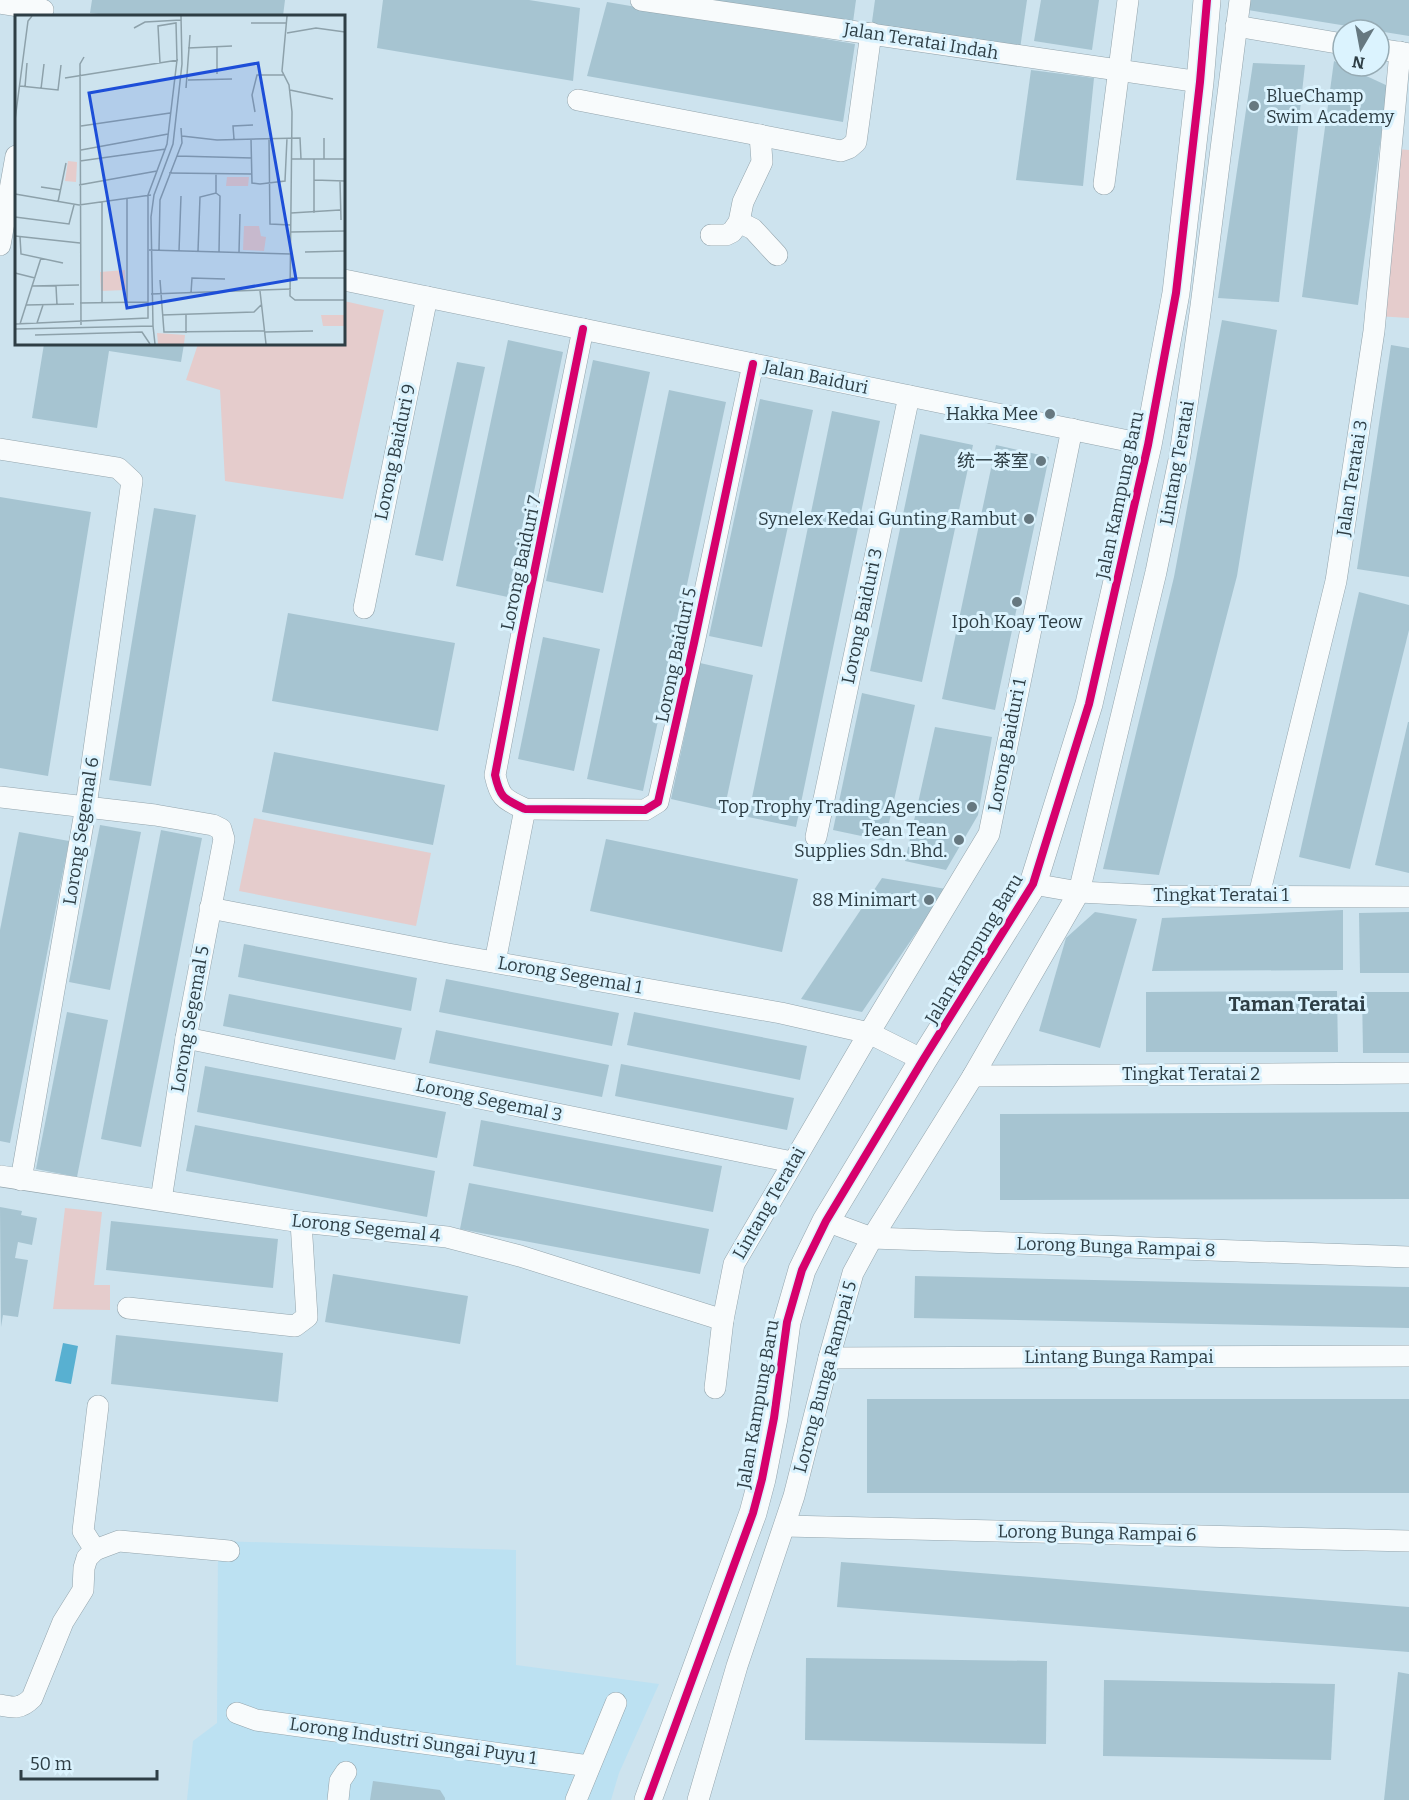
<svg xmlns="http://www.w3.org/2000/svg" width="1409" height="1800" font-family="Bitter,'Noto Sans SC',serif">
  <rect width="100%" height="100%" fill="#cde3ee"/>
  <!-- built -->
  <polygon fill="#bce1f2" points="218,1541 516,1550 516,1665 659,1684 619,1773 611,1800 187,1800 193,1741 217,1723"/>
  <!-- green -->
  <g fill="#e5cccc">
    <polygon points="1396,149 1409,150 1409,318 1376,316"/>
    <polygon points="344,301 384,310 343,499 225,481 220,390 186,380 198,344 344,344"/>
    <polygon points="254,818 431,853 416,926 239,891"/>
    <polygon points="65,1208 102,1212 94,1285 110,1285 110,1310 53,1309"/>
  </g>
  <!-- water -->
  <polygon fill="#58b0d1" points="63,1343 78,1346 71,1384 55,1381"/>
  <!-- building -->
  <g fill="#a6c4d1">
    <polygon points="92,0 285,0 283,16 115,16 90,13"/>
    <polygon points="383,0 529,0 580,8 573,81 377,48"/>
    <polygon points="708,0 856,0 853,22"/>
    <polygon points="875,0 1027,0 1020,49 871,29"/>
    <polygon points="1041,0 1099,0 1092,50 1034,41"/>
    <polygon points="1249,0 1409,0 1409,36 1248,10"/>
    <polygon points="607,2 855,44 843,122 587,76"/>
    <polygon points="1334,61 1388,86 1358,305 1302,297"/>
    <polygon points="1253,63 1305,65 1279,302 1218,298"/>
    <polygon points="1031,70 1094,78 1083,186 1016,180"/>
    <polygon points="1222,320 1277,330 1237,576 1159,875 1103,869 1174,577"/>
    <polygon points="508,340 563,352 512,598 456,586"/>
    <polygon points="44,344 184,344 181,362 109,351 97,428 32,418"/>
    <polygon points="1391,345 1409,348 1409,577 1357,569"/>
    <polygon points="593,360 650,372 603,593 546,581"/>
    <polygon points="457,362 485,367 443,561 415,555"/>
    <polygon points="669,390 726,402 643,791 587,779"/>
    <polygon points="760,399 813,410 762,647 709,636"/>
    <polygon points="832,411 880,421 796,827 748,817"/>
    <polygon points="920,434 973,445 922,682 870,671"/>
    <polygon points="996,445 1049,457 995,710 942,699"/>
    <polygon points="0,497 91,512 48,776 0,768"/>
    <polygon points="154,508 196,515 151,786 109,780"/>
    <polygon points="1359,592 1409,605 1409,630 1350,869 1299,857"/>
    <polygon points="288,613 455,643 438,731 272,701"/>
    <polygon points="543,637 600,649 574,771 518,759"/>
    <polygon points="700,663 753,675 724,811 671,799"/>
    <polygon points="862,693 915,705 885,841 833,830"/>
    <polygon points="1408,722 1409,722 1409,873 1375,865"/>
    <polygon points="935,727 992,737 978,815 946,870 905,861"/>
    <polygon points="274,752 445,785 433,845 262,812"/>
    <polygon points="100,825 141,832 110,990 69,982"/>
    <polygon points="161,830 202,838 141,1147 101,1139"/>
    <polygon points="19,832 69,841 10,1143 0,1141 0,930"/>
    <polygon points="606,839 798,879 782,952 590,911"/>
    <polygon points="882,878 946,889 862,1012 801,999"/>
    <polygon points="1343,910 1343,970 1152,971 1162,918"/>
    <polygon points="1095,912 1137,919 1100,1048 1039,1031 1066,938"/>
    <polygon points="1409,912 1409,973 1360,973 1359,913"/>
    <polygon points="244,944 417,978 411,1011 238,977"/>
    <polygon points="446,979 619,1013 612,1046 439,1012"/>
    <polygon points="1337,991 1338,1052 1146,1052 1146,992"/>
    <polygon points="1362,992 1409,992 1409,1053 1363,1053"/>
    <polygon points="229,994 402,1028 395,1060 223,1026"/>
    <polygon points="67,1012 108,1020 77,1177 36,1169"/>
    <polygon points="634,1012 807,1046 800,1080 627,1045"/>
    <polygon points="436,1030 609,1065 602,1097 429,1063"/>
    <polygon points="621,1064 794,1098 787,1130 615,1096"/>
    <polygon points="205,1066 446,1112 437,1158 197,1112"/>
    <polygon points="1409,1112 1409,1199 1000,1200 1000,1114"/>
    <polygon points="481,1120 722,1166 713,1212 473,1166"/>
    <polygon points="195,1125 435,1171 427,1217 186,1171"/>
    <polygon points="469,1183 709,1229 700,1274 460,1229"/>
    <polygon points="0,1207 22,1211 21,1215 37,1218 32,1245 18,1242 15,1258 28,1260 18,1317 3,1315 1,1327"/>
    <polygon points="111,1221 278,1239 273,1288 106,1270"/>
    <polygon points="333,1274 468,1296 460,1344 325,1322"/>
    <polygon points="915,1276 1409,1287 1409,1328 914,1318"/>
    <polygon points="116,1335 283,1353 278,1402 111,1384"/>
    <rect x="867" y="1399" width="542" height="94"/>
    <polygon points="841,1562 1409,1607 1409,1652 837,1607"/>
    <polygon points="806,1658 1047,1661 1046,1744 805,1740"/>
    <polygon points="1398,1672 1409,1674 1409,1800 1384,1800"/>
    <polygon points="1104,1680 1335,1684 1331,1760 1103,1756"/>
    <polygon points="373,1781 440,1790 445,1798 445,1800 370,1800"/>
  </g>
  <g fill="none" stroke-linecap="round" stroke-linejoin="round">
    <defs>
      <g id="minor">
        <path d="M641,0c186,27 373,56 559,82"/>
        <polyline points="0,3 43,10"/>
        <polyline points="1236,26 1343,44"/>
        <polyline points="1379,49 1409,54"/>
        <polyline points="578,100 841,151 849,148 856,142 871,33"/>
        <polyline points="1104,184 1128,0"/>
        <polyline points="739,222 753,229 777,255"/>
        <polyline points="711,235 726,235 732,232 739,222 743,202 762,162 760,135"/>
        <polyline points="0,245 16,156"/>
        <polyline points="344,280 1148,445"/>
        <path d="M583,329l-62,309 -26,137c5,23 9,24 30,34l120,1 13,-8 36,-159 59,-279"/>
        <polyline points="0,449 118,468 132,481 86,806 21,1180"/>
        <polyline points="364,608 427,297"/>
        <polyline points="0,797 155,815 213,825 221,829 224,839 186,1038 161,1200"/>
        <polyline points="816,837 909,396"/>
        <polyline points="1033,884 1079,892 1161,896 1409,897"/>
        <polyline points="1259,895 1336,581 1374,331 1400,52"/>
        <polyline points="210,908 448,954 781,1013 869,1033 923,1060"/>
        <polyline points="495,962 525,809"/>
        <polyline points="186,1038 792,1162"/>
        <polyline points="973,1076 1409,1073"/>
        <polyline points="0,1176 301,1222 447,1237 520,1256 723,1320"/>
        <polyline points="826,1221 872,1238 1409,1257"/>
        <polyline points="128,1308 295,1326 307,1317 301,1222"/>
        <polyline points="829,1358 1409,1356"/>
        <polyline points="715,1388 723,1320 734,1264 869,1033 989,834 1072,429"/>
        <polyline points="785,1526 1409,1541"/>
        <polyline points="95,1550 119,1541 229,1551"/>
        <path d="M0,1705c14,3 21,4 32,-7l31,-76 20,-32 1,-22 3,-10 8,-8 -12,-19 15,-125"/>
        <polyline points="237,1713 256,1720 589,1766"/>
        <polyline points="338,1800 340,1781 346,1772"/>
        <polyline points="576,1800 616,1703"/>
        <polyline points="698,1800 737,1666 794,1496 829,1358 853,1273 872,1238 973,1076 1079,892 1156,572 1180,455 1201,306 1240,0"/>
      </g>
      <polyline id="tertiary" points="648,1800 753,1513 762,1479 774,1418 787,1322 802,1270 826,1221 923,1060 1033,884 1089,704 1148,445 1176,293 1200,82 1207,0"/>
    </defs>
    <!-- minor casing -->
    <use href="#minor" stroke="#93a4ac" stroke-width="22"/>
    <!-- tertiary casing -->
    <use href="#tertiary" stroke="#93a4ac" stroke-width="28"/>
    <!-- minor -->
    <use href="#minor" stroke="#f8fbfc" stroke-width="21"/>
    <!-- tertiary -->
    <use href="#tertiary" stroke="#f8fbfc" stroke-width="27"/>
    <defs>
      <g id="cycleway">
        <path d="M583,329l-62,309 -26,137c5,23 9,24 30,34l120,1 13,-8 36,-159 59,-279"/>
        <polyline points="648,1800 753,1513 762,1479 774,1418 787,1322 802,1270 826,1221 923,1060 1033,884 1089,704 1148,445 1176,293 1200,82 1207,0"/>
      </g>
    </defs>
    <!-- cycleway casing -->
    <use href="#cycleway" stroke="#dbf3fe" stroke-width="11"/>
    <!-- cycleway -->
    <use href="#cycleway" stroke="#d6006c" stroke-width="8"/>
  </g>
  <!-- markers -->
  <g fill="#667880" stroke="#dbf3fe" stroke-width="2">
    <circle cx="1254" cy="106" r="6"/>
    <circle cx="1050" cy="414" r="6"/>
    <circle cx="1041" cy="461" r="6"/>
    <circle cx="1029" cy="519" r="6"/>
    <circle cx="1017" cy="602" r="6"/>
    <circle cx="972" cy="807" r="6"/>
    <circle cx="959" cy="840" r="6"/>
    <circle cx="929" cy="900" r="6"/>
  </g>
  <g text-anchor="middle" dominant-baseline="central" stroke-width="6" stroke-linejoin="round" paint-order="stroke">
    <!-- street labels -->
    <g font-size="18" fill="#2e3e45" stroke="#dbf3fe">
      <text transform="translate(921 41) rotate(9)">Jalan Teratai Indah</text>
      <text transform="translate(816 377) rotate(12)">Jalan Baiduri</text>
      <text transform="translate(395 452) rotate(-78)">Lorong Baiduri 9</text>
      <text transform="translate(1177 463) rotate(-80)">Lintang Teratai</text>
      <text transform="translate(1352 478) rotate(-81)">Jalan Teratai 3</text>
      <text transform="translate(1120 495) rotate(-78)">Jalan Kampung Baru</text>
      <text transform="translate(521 563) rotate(-78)">Lorong Baiduri 7</text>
      <text transform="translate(862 616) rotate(-78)">Lorong Baiduri 3</text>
      <text transform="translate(676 655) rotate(-78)">Lorong Baiduri 5</text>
      <text transform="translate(1007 745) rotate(-79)">Lorong Baiduri 1</text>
      <text transform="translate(81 831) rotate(-81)">Lorong Segemal 6</text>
      <text x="1221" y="895">Tingkat Teratai 1</text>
      <text transform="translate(974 949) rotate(-59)">Jalan Kampung Baru</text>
      <text transform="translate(570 975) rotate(10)">Lorong Segemal 1</text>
      <text transform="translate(190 1019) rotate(-80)">Lorong Segemal 5</text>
      <text x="1191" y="1074">Tingkat Teratai 2</text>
      <text transform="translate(489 1100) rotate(12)">Lorong Segemal 3</text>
      <text transform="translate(769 1203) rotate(-60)">Lintang Teratai</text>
      <text transform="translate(366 1228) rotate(6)">Lorong Segemal 4</text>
      <text transform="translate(1116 1247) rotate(2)">Lorong Bunga Rampai 8</text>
      <text x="1119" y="1357">Lintang Bunga Rampai</text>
      <text transform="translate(825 1377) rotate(-75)">Lorong Bunga Rampai 5</text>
      <text transform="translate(758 1404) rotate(-80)">Jalan Kampung Baru</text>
      <text transform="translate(1097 1533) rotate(1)">Lorong Bunga Rampai 6</text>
      <text transform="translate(413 1741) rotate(8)">Lorong Industri Sungai Puyu 1</text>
    </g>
    <!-- poi labels -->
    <g font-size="18" fill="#2e3e45" stroke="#dbf3fe" text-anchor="end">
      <text x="1266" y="96" text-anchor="start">BlueChamp<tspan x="1266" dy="21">Swim Academy</tspan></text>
      <text x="1038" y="414">Hakka Mee</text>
      <text x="1029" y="461">统一茶室</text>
      <text x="1017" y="519">Synelex Kedai Gunting Rambut</text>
      <text x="1017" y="622" text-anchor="middle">Ipoh Koay Teow</text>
      <text x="960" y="807">Top Trophy Trading Agencies</text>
      <text x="947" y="830">Tean Tean<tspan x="947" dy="21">Supplies Sdn. Bhd.</tspan></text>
      <text x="917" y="900">88 Minimart</text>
    </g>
    <!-- neighbourhood labels -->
    <g font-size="20" font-weight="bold" fill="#2e3e45" stroke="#dbf3fe">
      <text x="1297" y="1004">Taman Teratai</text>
    </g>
  </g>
  <!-- overview -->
  <g transform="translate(15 15)">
    <rect width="330" height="330" fill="#cde3ee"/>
    <path d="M53,146l9,1 -1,20 -11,-1zM212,162h22l-1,9h-22zM229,211h15l2,10 5,1 -2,14 -21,-1zM110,255l1,20 -25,1 -1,-19zM306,300h24v11h-22zM142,318l28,2 -1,9h-26z" fill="#e5cccc"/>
    <path fill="none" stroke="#8da1aa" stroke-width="1.5" d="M272,1l-5,55 7,14 3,27 -2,184 5,4h50M236,8h36M119,13l11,-6 36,-2M272,18l29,-5 29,4M202,32v27M173,33l44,-2M50,63l113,-18M173,65l44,-1M5,71l38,4 3,-25M10,72l2,-24M171,73l4,-53M26,74l3,-25M275,75l43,9M240,97l-3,-17 5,-20h27M0,105l13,-99 4,-5M66,111l89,-13M167,121l35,4 83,-2 1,21M254,123l1,86 21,1M219,124l-1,-13 20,-1M236,124l1,44 8,1 25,-3 2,-43M66,135l87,-16M162,141l75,2M277,144h53M309,144v-21M65,146l86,-12M154,158l83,1M299,165l31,1M325,166l1,39M64,170l78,-14M26,172l20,3M201,178v-19M0,179l64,11 72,-10M112,183v104M43,187l8,-39M87,187v100M276,198l49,-3M299,198v-54M0,202l54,7 5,-19M276,217l54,-1M0,221l65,7M5,222l1,17 42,9M134,235l142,4M144,235l1,-50 22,-57 -1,-15M164,236l2,-55M183,236l2,-54 16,-4 4,3 -1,56M224,237l1,-38M290,237l40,-1M0,258l20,5M276,263h54M145,265l4,52 100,-1M17,271l47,-1M41,271l1,19M245,276l6,53M176,278l1,-15 33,1M136,279l140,-5M65,288l68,-1M11,290l48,-1M171,299v19M147,300l92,-3 7,-7M22,308l6,-18M0,309l133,-6v-123l19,-51 10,-84 -1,-37 -18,3 2,37M5,309l21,-66M66,310l-1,-261 4,-7M138,311l-2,-109 3,-22 19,-51 9,-80 -1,-48M0,314l138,-3 2,18M250,317l48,-1M20,320l107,-3 8,12"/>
    <path fill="#1d4ed8" fill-opacity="0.15" stroke="#1d4ed8" stroke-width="3" d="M243,48l38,216 -169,29 -38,-215z"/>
    <rect width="330" height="330" fill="none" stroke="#2e3e45" stroke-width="3"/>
  </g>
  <!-- north arrow -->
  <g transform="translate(1361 48) rotate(190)"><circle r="28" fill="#dbf3fe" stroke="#96abb4" stroke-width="1.5"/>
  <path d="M0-4.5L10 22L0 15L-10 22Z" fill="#667880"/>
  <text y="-9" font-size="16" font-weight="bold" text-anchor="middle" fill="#2e3e45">N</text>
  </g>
  <!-- scale -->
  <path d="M21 1770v9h136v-9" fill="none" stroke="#2e3e45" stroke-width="3"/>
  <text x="30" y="1770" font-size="18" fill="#2e3e45" stroke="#dbf3fe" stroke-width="4.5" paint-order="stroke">50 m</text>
</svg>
